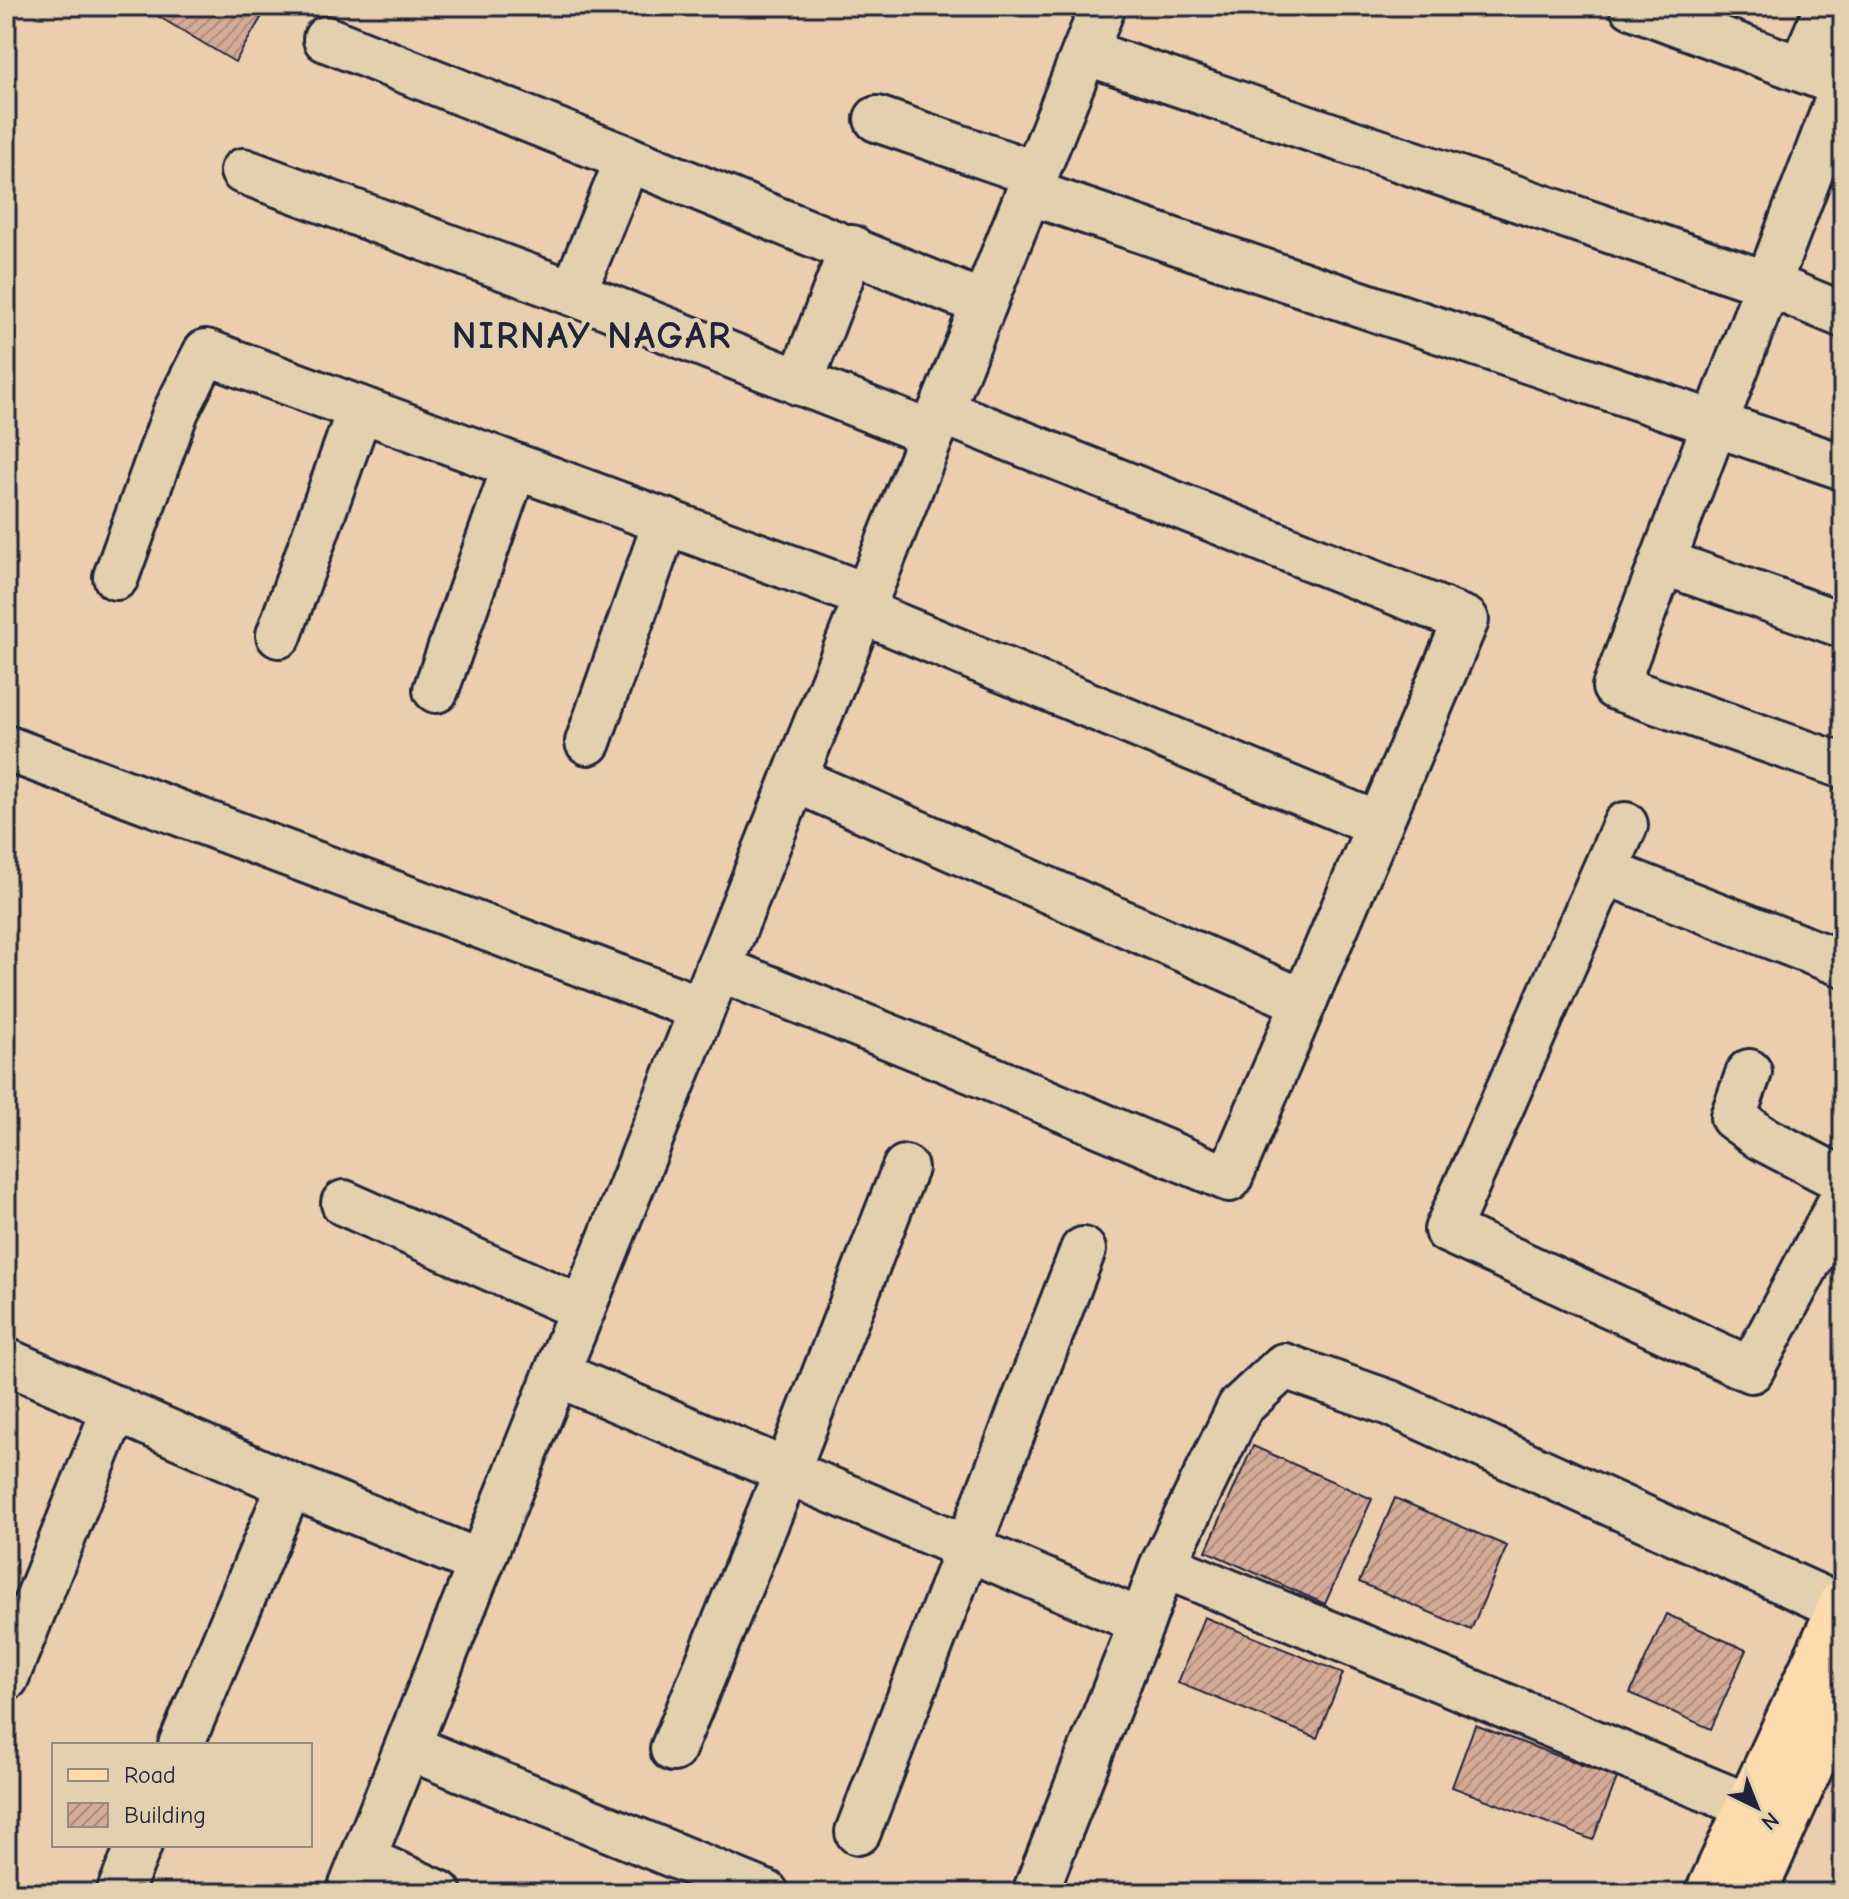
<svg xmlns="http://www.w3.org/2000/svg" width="1849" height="1899" font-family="'Comic Neue',sans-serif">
  <defs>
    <pattern id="building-hatch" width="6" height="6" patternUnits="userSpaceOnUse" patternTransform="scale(2)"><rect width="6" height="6" fill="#d4ab98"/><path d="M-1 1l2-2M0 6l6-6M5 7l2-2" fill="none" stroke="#ac8b7d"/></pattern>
  </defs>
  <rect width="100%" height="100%" fill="#eacead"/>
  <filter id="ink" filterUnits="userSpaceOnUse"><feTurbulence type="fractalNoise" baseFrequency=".0125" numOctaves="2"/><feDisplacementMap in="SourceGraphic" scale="16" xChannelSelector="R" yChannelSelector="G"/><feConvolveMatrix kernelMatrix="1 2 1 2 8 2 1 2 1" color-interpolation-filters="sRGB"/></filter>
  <g filter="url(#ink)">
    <!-- building -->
    <g fill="url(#building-hatch)" stroke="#22223b" stroke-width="2">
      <polygon points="148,6 268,6 235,62 146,9"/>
      <polygon points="1253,1446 1372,1499 1325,1604 1206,1551"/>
      <polygon points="1395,1498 1507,1546 1471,1630 1359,1582"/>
      <polygon points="1666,1614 1746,1650 1711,1729 1630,1693"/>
      <polygon points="1204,1617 1343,1673 1317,1738 1178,1683"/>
      <polygon points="1475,1725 1617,1778 1593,1840 1452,1787"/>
    </g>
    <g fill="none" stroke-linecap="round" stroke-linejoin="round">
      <defs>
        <g id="minor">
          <polyline points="1632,6 1843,85"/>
          <polyline points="326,39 628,159"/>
          <polyline points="1085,52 1768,284 1843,315"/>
          <polyline points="1801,69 1828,6"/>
          <polyline points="1843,86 1615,687 1843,766"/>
          <polyline points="877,119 1036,174"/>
          <polyline points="243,171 573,293 932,434"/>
          <polyline points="1029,192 1843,467"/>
          <polyline points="573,293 628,159 984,304"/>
          <polyline points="800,383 852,248"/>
          <polyline points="1663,562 1843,625"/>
          <polyline points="116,577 176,411 206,352 867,596"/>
          <polyline points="861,611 1379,825"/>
          <polyline points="279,635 360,409"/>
          <polyline points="436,690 515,466"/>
          <polyline points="588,742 666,521"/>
          <polyline points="6,748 702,1009"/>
          <polyline points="794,779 1304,1002"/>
          <polyline points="1625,825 1447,1230 1751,1370 1843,1197"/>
          <polyline points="1606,872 1843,964"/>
          <polyline points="718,968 947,1060 1229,1179 1466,620 941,411"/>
          <polyline points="1749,1072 1733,1117 1760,1137 1843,1180"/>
          <polyline points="344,1203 583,1309"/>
          <polyline points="6,1361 290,1485 481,1563"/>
          <polyline points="557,1374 1142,1622 1035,1893"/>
          <polyline points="1163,1565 1748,1806"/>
          <polyline points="1142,1622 1163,1565 1240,1407 1284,1366 1390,1403 1840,1607"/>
          <polyline points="6,1678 115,1408"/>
          <polyline points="181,1745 290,1485"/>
          <polyline points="408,1747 766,1893"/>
          <polyline points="673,1749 787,1471 905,1168"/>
          <polyline points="858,1832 1083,1250"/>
          <polyline points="363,1859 439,1893"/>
          <polyline points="119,1893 139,1845"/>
          <polyline points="349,1893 1103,6"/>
        </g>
        <g id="major">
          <polyline points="1708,1893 1843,1601"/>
          <polyline points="1754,1893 1843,1694"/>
        </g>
      </defs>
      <!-- minor casing -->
      <use href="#minor" stroke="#22223b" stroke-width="50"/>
      <!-- major casing -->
      <use href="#major" stroke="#22223b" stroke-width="50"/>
      <!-- minor -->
      <use href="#minor" stroke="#e2d0ae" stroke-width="44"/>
      <!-- major -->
      <use href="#major" stroke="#fcdcac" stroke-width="44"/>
    </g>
  </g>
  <g text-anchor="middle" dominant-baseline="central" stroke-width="8" stroke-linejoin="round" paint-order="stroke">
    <!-- district labels -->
    <g font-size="38" font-weight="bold" letter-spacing="2" fill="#22223b" stroke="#e2d0ae">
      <text x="592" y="336">NIRNAY NAGAR</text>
    </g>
  </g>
  <!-- margin -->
  <rect width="1849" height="1899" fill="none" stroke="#e2d0ae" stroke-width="32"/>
  <rect x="16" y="16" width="1817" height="1867" fill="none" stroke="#22223b" stroke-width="3" filter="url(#ink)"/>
  <!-- legend -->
  <rect x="52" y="1743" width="260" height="104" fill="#e2d0ae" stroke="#958a80" stroke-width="2"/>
  <rect x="68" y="1769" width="40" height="12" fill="#fcdcac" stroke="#958a80" stroke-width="2"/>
  <text x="124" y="1783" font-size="24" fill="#22223b">Road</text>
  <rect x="68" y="1803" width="40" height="24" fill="url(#building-hatch)" stroke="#958a80" stroke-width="2"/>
  <text x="124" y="1823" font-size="24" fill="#22223b">Building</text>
  <!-- north arrow -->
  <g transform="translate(1757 1807) rotate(137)" stroke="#e2d0ae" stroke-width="6" paint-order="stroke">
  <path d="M0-6L14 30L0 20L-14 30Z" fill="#22223b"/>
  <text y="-12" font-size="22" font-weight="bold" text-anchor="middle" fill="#22223b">N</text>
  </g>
</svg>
